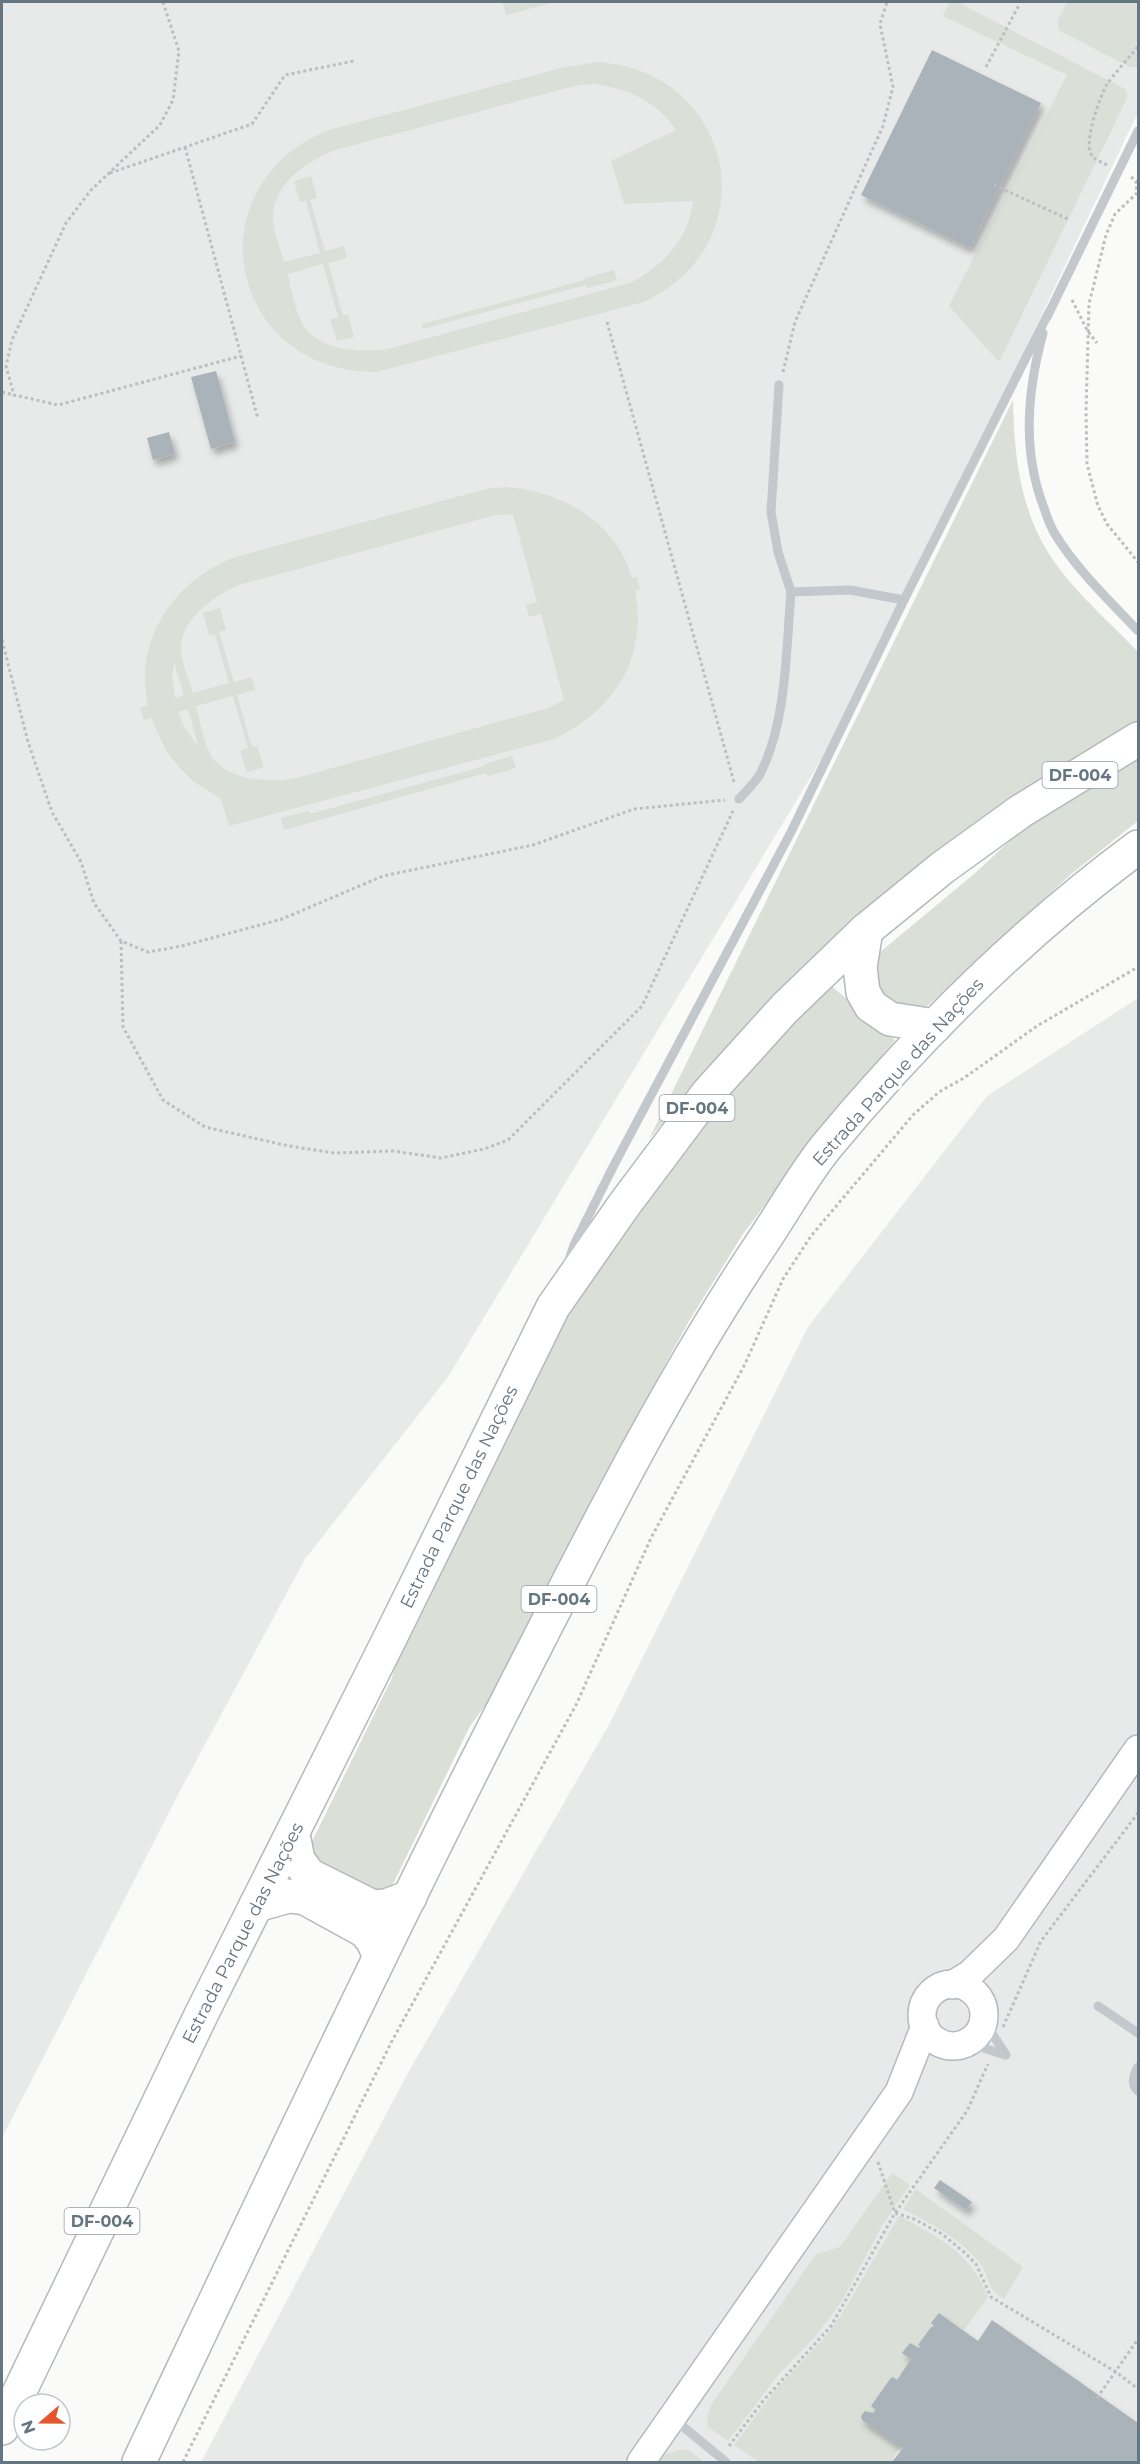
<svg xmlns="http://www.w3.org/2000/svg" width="1140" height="2464" font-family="Montserrat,sans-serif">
  <defs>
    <filter id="shadow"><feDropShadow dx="3.5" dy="6" stdDeviation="3" flood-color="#0004"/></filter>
  </defs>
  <rect width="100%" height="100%" fill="#fafaf8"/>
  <!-- built -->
  <g fill="#e8e9e9">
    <polygon points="2,2 1138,2 1138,112 864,689 448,1377 305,1559 180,1791 2,2138"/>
    <polygon points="1138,998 1138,2462 201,2462 408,2073 610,1723 808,1327 987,1096"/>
  </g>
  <!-- green -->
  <g fill="#dadfd7" fill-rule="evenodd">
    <polygon points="502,2 555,2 506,15"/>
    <polygon points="950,2 964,2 963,5 1125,89 1128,96 1000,360 997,360 949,306 1067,75 943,16"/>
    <path d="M1067,2h71v65h-8l-70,-36c-6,-9 3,-20 7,-29z"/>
    <path d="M598,62c138,10 171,181 46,240l-268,70c-148,1 -185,-187 -47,-242l232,-62zM595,84c33,5 62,17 81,46l-65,31 13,43 69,-3c-4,38 -30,65 -63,82l-242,66c-28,4 -75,2 -88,-30 -6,-14 -9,-30 -12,-45l35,-10 15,53 -8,2 7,22 17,-4 -6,-23 -5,2 -15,-53 19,-5 -3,-12 -19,5 -15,-51 7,-2 -6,-22 -17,5 6,21 6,-1 14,52 -36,9c-3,-13 -10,-28 -11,-42 -2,-35 33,-58 62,-70l243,-65z"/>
    <polygon points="614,270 617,280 588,288 586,285 423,329 422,324 585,280 585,278"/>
    <path d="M1013,400c1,47 5,95 27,138 22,44 65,79 98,114v70l-36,19 -115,73 -171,141 -65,64 -102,120z"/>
    <path d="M506,487c56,4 109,34 126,91l5,-1 3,12 -5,2c13,67 -21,120 -81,148l-325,87 -8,-27 -28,-18 -14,-14 -12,-15 -16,-34 -7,2 -4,-12 8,-3c-15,-64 26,-123 84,-147l254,-69zM513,514l24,88 -11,3 3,12 12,-3 23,86 -16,8 -255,71c-24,3 -57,2 -76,-16 -13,-12 -16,-40 -21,-57l37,-10 15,52 -8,3 7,21 17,-5 -7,-21 -5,1 -15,-52 18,-5 -3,-13 -18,5 -15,-50 7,-2 -6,-22 -17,5 6,22 6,-1 14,49 -36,10c-4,-14 -12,-31 -12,-46 1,-30 34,-51 58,-62l256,-70zM174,662l10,33 -9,3 -3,-20zM188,709l10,36v1l-14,-19 -6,-15z"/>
    <polygon points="1138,755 1138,821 1070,875 932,1002 926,1007 901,1011 871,984 874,960 879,953 974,874 1029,823"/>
    <polygon points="512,756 516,768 488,776 486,773 284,830 281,818 309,811 310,814 485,766 485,764"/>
    <polygon points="829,984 895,1040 811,1144 743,1234 689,1321 596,1490 500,1686 470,1726 391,1888 381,1897 305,1856 392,1678 400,1642 553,1336 674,1155 769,1044"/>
    <polygon points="892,2173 910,2185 883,2224 842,2301 815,2337 779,2374 728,2441 708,2427 707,2419 711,2405 816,2254 840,2247"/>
    <path d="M916,2189l107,78 -19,32c-20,-11 -13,-23 -26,-38 -20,-24 -48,-38 -75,-52z"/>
    <path d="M899,2216c39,20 73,38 89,81l-24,33 -25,-17 -8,12 6,4 -14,21 -9,-5 -5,8 6,5 -16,24 -5,-4 -19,35 -7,-1 33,33 -10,17h-132l-25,-17 42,-56 48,-51 18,-24z"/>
    <polygon points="682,2449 690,2451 704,2462 658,2462 666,2454"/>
  </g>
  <!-- building -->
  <g fill="#aab3b9" filter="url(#shadow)">
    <polygon points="932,50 1041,103 970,248 861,195"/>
    <polygon points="216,371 235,442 211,449 191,377"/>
    <polygon points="169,432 175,454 153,460 147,438"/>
    <polygon points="940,2180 972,2202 966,2210 934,2188"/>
    <polygon points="939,2313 978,2341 992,2320 1138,2423 1138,2462 892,2462 903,2448 862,2420 861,2416 865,2411 873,2413 876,2410 871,2406 890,2379 893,2377 897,2380 911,2359 902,2353 910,2343 919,2348 920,2346 918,2345 931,2327 934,2327 931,2323"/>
  </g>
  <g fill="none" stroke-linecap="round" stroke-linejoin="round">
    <defs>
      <g id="secondary">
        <circle cx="953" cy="2015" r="31"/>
        <polyline points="952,1985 970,1974 1006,1939 1138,1749"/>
        <polyline points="641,2462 899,2092 925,2026"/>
      </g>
      <g id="highway">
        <polyline points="866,930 860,967 863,992 871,1006 890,1019 935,1026"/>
        <polyline points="293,1834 298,1860 309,1875 373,1907 386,1906 410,1897"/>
        <polyline points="256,1905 289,1896 305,1898 365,1931 373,1941 380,1957"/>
        <polyline points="2,2428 202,2013 388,1642 553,1307 624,1205 708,1093 784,1009 866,930 942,868 1021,811 1138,739"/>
        <path d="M139,2462c121,-255 241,-512 370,-764 79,-154 156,-310 253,-455 21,-31 40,-66 64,-96 92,-111 196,-214 312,-300"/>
      </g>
    </defs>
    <!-- secondary casing -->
    <use href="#secondary" stroke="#b3babf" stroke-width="30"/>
    <!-- highway casing -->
    <use href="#highway" stroke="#b4b9bd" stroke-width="36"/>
    <!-- path -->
    <g stroke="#bbbfc2" stroke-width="3" stroke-dasharray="3 3" stroke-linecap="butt">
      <polyline points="163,2 179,51 173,100 160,125 91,190 66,223 12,340 6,366 14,395 58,405 241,356"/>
      <polyline points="986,67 1019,5"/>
      <polyline points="185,147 258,419"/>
      <path d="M1107,165c-6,-3 -13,-5 -16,-11 -7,-12 8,-55 15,-68 7,-12 23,-27 32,-40"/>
      <polyline points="110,173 252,124 285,75 354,61"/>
      <polyline points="1131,177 1136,181 1137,193 1115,214 1106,235 1089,304 1086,412 1087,464 1098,506 1107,524 1138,562"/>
      <polyline points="994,185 1070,220"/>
      <polyline points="1072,300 1087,330 1097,343"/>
      <polyline points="607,322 734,782"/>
      <polyline points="783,372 795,322 883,126 893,87 880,24 887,2"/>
      <polyline points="2,392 14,395"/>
      <polyline points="2,640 28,742 52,812 81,862 94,903 121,941 148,952 182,946 282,919 383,876 533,845 634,809 725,800"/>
      <polyline points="121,941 123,1027 163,1100 205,1127 289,1146 334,1153 393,1151 441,1158 484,1149 508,1140 642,1006 733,811"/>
      <polyline points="1003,2027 1041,1941 1138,1813"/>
      <polyline points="878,2162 895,2213 914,2219 942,2234 964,2252 976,2264 991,2297 1116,2372 1138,2389"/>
      <polyline points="1097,2398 1138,2339"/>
      <polyline points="729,2446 763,2401 831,2326 895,2213 967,2111 988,2064"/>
      <polyline points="183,2462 392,2041 576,1705 651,1538 745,1364 783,1279 811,1236 913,1115 939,1092 964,1078 1037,1026 1138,967"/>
    </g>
    <!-- lane -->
    <g stroke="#c3c8cc" stroke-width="9">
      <polyline points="1047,317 1138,131"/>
      <path d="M1043,333c-16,59 -21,118 1,175 3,9 6,18 11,26 22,36 54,66 83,97"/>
      <polyline points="779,385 771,512 778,552 791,592"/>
      <path d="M739,799c7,-8 16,-16 21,-25 27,-52 26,-125 31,-182l59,-2 54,10"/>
      <polyline points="568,1263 574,1245 614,1165 791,832 904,600 1049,312"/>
      <polyline points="1098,2006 1138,2033"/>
      <polyline points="984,2021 1006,2055"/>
      <polyline points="968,2043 1005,2055"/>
      <path d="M1138,2067c-4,7 -8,17 0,24"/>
      <polyline points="675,2420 726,2462"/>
    </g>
    <!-- secondary -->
    <use href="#secondary" stroke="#fff" stroke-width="27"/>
    <!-- highway -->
    <use href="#highway" stroke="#fff" stroke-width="33"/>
  </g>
  <g text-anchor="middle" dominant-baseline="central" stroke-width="6" stroke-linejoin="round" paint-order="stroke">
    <!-- shield labels -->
    <g fill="#fff" stroke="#939fa8" stroke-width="1.5">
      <rect x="1042.5" y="762" width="75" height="26" rx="4.5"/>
      <rect x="659.5" y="1095" width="75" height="26" rx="4.5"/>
      <rect x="521.5" y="1586" width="75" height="26" rx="4.5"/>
      <rect x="64.5" y="2208" width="75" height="26" rx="4.5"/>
    </g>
    <g font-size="16" font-weight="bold" fill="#657683">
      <text x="1080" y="775">DF-004</text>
      <text x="697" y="1108">DF-004</text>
      <text x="559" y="1599">DF-004</text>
      <text x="102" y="2221">DF-004</text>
    </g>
    <!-- street labels -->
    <g font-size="18" fill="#657683" stroke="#fff">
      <text transform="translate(898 1072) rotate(-48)">Estrada Parque das Nações</text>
      <text transform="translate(459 1497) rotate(-64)">Estrada Parque das Nações</text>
      <text transform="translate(243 1933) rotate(-63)">Estrada Parque das Nações</text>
    </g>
  </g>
  <!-- border -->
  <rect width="1140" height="2464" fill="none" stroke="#657683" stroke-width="6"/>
  <!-- north arrow -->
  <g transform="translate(42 2422) rotate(250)"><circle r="28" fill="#ffffff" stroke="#c1c8cd" stroke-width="1.5"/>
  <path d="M0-4.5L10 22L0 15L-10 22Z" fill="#e4572e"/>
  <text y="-9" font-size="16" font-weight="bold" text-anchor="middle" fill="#657683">N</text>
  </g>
</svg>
